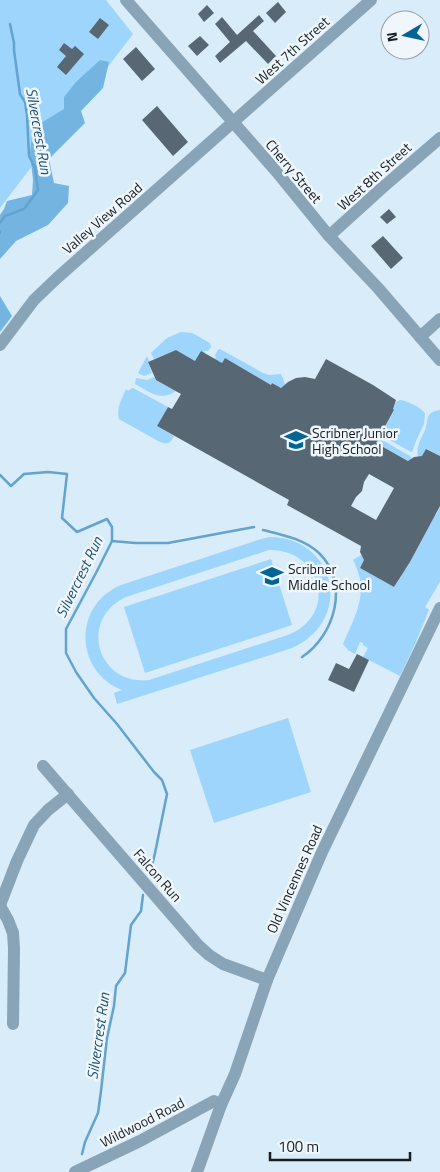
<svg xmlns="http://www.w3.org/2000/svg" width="440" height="1172" font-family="'Titillium Web',sans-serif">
  <rect width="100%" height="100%" fill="#d8ecfa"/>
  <!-- green -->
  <g fill="#9dd5fc" fill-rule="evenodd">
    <polygon points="0,0 106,0 133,34 0,208"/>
    <polygon points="181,332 192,333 210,343 211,347 208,351 204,351 205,353 195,361 176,350 154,359 151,353 167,338"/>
    <polygon points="220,349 263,373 269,375 281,374 285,384 284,386 291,394 272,383 271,385 225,358 222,363 214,359 216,358 215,355 218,350"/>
    <polygon points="147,356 149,361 148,362 152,373 144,376 138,373"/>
    <path d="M154,377l2,3 20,11c-16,11 -26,1 -41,-7l1,-6 11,2z"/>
    <path d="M132,388h1l35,19 -11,19 17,10c-4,8 -7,9 -16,5l-39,-22c-3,-11 3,-20 7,-30l2,2z"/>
    <path d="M400,400c8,1 20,7 25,13l-1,11 -8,17 -4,11h-1l-30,-17 13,-24 -1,-2 3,-7z"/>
    <path d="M440,410v46l-13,-7 -6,9 -3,-1c-3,-12 5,-20 8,-30 1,-4 1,-9 3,-12 3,-4 7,-4 11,-5z"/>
    <polygon points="377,437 410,456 412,458 409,461 372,441"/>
    <path d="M440,506v76l-15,25 4,3 -14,34 -15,32 -37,-19 5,-9 -5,-3v-2l-3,-1 -5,12 -7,-4 -5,-6c13,-30 27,-52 10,-84l8,-5 4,4 -5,9 34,19 6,-9 4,-9h2l2,-3 27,-51h1z"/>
    <path d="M269,537c68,0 85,84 23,111l-175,56 -3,-11 8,-3c-48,-19 -49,-85 -1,-105l137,-45zM269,550c53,-1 70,65 19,85l-139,45c-52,6 -71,-61 -23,-83z"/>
    <polygon points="271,559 292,625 145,673 124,607"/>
    <polygon points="288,718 311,792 214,823 190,750"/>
  </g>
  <!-- forest -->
  <g fill="#74b4e0">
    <polygon points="100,60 109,62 103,88 81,111 85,123 49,159 54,183 69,186 68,203 48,225 16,241 0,259 0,215 4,209 7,201 32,195 33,180 30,153 33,128 64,109 64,97 76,82"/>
    <polygon points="0,296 12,316 0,332"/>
  </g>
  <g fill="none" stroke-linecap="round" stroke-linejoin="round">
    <!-- stream -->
    <g stroke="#63a3ce" stroke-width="2.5">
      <polyline points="0,223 5,216 24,209 38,190 35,168 29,156 27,115 25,102 20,94 14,50 14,43 10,24"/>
      <polyline points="0,232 0,233"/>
      <polyline points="0,475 11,486 24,474 48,472 67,474 62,518 77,532 107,519 112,527 112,541 97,571 66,629 66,653 76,672 94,698 117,724 154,772 162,780 167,794 155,853 150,874"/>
      <path d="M263,530c20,5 41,9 56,23 31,30 16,82 -17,104"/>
      <polyline points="112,541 135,543 168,543 254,527"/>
      <polyline points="82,1154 85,1142 98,1113 101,1091 107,1038 114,1006 116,986 125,973 131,925 141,911 143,895"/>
    </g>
  </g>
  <!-- building -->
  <g fill="#576874" fill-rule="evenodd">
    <polygon points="278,2 286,12 275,23 266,13"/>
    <polygon points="207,5 214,13 204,22 198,14"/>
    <polygon points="259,15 264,21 253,31 276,56 268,64 246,41 220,63 215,56 230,42 215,24 222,17 237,35"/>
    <polygon points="100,18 109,25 98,39 89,32"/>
    <polygon points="200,36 209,45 197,56 188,46"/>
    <polygon points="64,43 72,49 75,46 84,54 66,75 57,67 66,56 59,50"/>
    <polygon points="136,47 155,69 142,81 123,59"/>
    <polygon points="157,106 188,142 173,156 142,120"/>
    <polygon points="389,209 396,217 387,224 380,217"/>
    <polygon points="383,236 403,258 391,269 371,246"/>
    <path d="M176,350l19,11 6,-10 21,12 3,-5 46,27 1,-2 9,5 7,-6 8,-4 9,-1 10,2 11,-20 29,16 18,10 23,15 -3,9 1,1 -18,33 32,18 6,-4 8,-1 4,-7 14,7v50l-30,56 -16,25 -34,-19 4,-8 -4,-8 1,-6 -74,-41 2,-5 -132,-74 11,-19 4,2 9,-15 -25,-14 -8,-18zM369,474l25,14 -18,32 -25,-14 5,-9 6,-6 2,-9z"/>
    <polygon points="357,654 369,660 354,692 328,680 336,663 349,669"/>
  </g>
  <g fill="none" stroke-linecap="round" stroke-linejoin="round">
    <!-- minor -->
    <g stroke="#89a4b7" stroke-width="12">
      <polyline points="126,0 276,171 329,236 378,288 440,360"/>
      <polyline points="329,236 382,188 440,138"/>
      <polyline points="420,337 440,319"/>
      <polyline points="0,345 34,300 57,278 371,0"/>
      <polyline points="43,766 198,945 209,955 223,964 267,980"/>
      <polyline points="0,905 17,861 34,825 48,810 68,794"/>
      <polyline points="0,906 8,920 13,933 14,949 13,1024"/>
      <polyline points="75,1172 140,1141 214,1101 221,1105"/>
      <polyline points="197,1172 221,1105 235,1074 267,980 322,852 440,608"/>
    </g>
  </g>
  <!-- icons -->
  <defs>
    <symbol id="school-bare" viewBox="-9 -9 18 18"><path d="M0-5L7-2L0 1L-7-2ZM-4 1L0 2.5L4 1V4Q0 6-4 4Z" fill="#016493" stroke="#eff7fd" stroke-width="2.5" paint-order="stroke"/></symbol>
  </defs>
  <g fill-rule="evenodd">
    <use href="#school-bare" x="280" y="424" width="32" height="32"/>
    <use href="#school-bare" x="256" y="560" width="32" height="32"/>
  </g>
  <g text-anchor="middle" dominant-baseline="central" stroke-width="5" stroke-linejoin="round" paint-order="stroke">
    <!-- street labels -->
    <g font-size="14" fill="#161d22" stroke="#eff7fd">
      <text transform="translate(292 50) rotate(-42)">West 7th Street</text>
      <text transform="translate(294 171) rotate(50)">Cherry Street</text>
      <text transform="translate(374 176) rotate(-42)">West 8th Street</text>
      <text transform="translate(102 218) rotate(-41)">Valley View Road</text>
      <text transform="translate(158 875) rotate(49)">Falcon Run</text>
      <text transform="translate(294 879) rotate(-66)">Old Vincennes Road</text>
      <text transform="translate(142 1122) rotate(-27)">Wildwood Road</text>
    </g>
    <!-- poi labels -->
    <g font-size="14" fill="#161d22" stroke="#eff7fd" text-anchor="start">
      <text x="312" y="432">Scribner Junior<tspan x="312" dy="16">High School</tspan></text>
      <text x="288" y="568">Scribner<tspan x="288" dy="16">Middle School</tspan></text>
    </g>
    <!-- water labels -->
    <g font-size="15" font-style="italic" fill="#1f4f6e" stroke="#eff7fd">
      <text transform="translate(39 131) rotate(80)">Silvercrest Run</text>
      <text transform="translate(79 577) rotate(-64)">Silvercrest Run</text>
      <text transform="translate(98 1036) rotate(-82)">Silvercrest Run</text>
    </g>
  </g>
  <!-- north arrow -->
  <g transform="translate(405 35) rotate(261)"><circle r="24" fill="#eff7fd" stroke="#98a0a5"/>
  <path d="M0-4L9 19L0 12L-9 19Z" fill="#016493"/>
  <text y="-8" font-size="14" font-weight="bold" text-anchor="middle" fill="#161d22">N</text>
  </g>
  <!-- scale -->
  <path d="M270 1152v8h140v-8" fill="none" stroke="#161d22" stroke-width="2.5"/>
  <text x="278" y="1152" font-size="15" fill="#161d22" stroke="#eff7fd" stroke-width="4" paint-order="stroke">100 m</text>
</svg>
